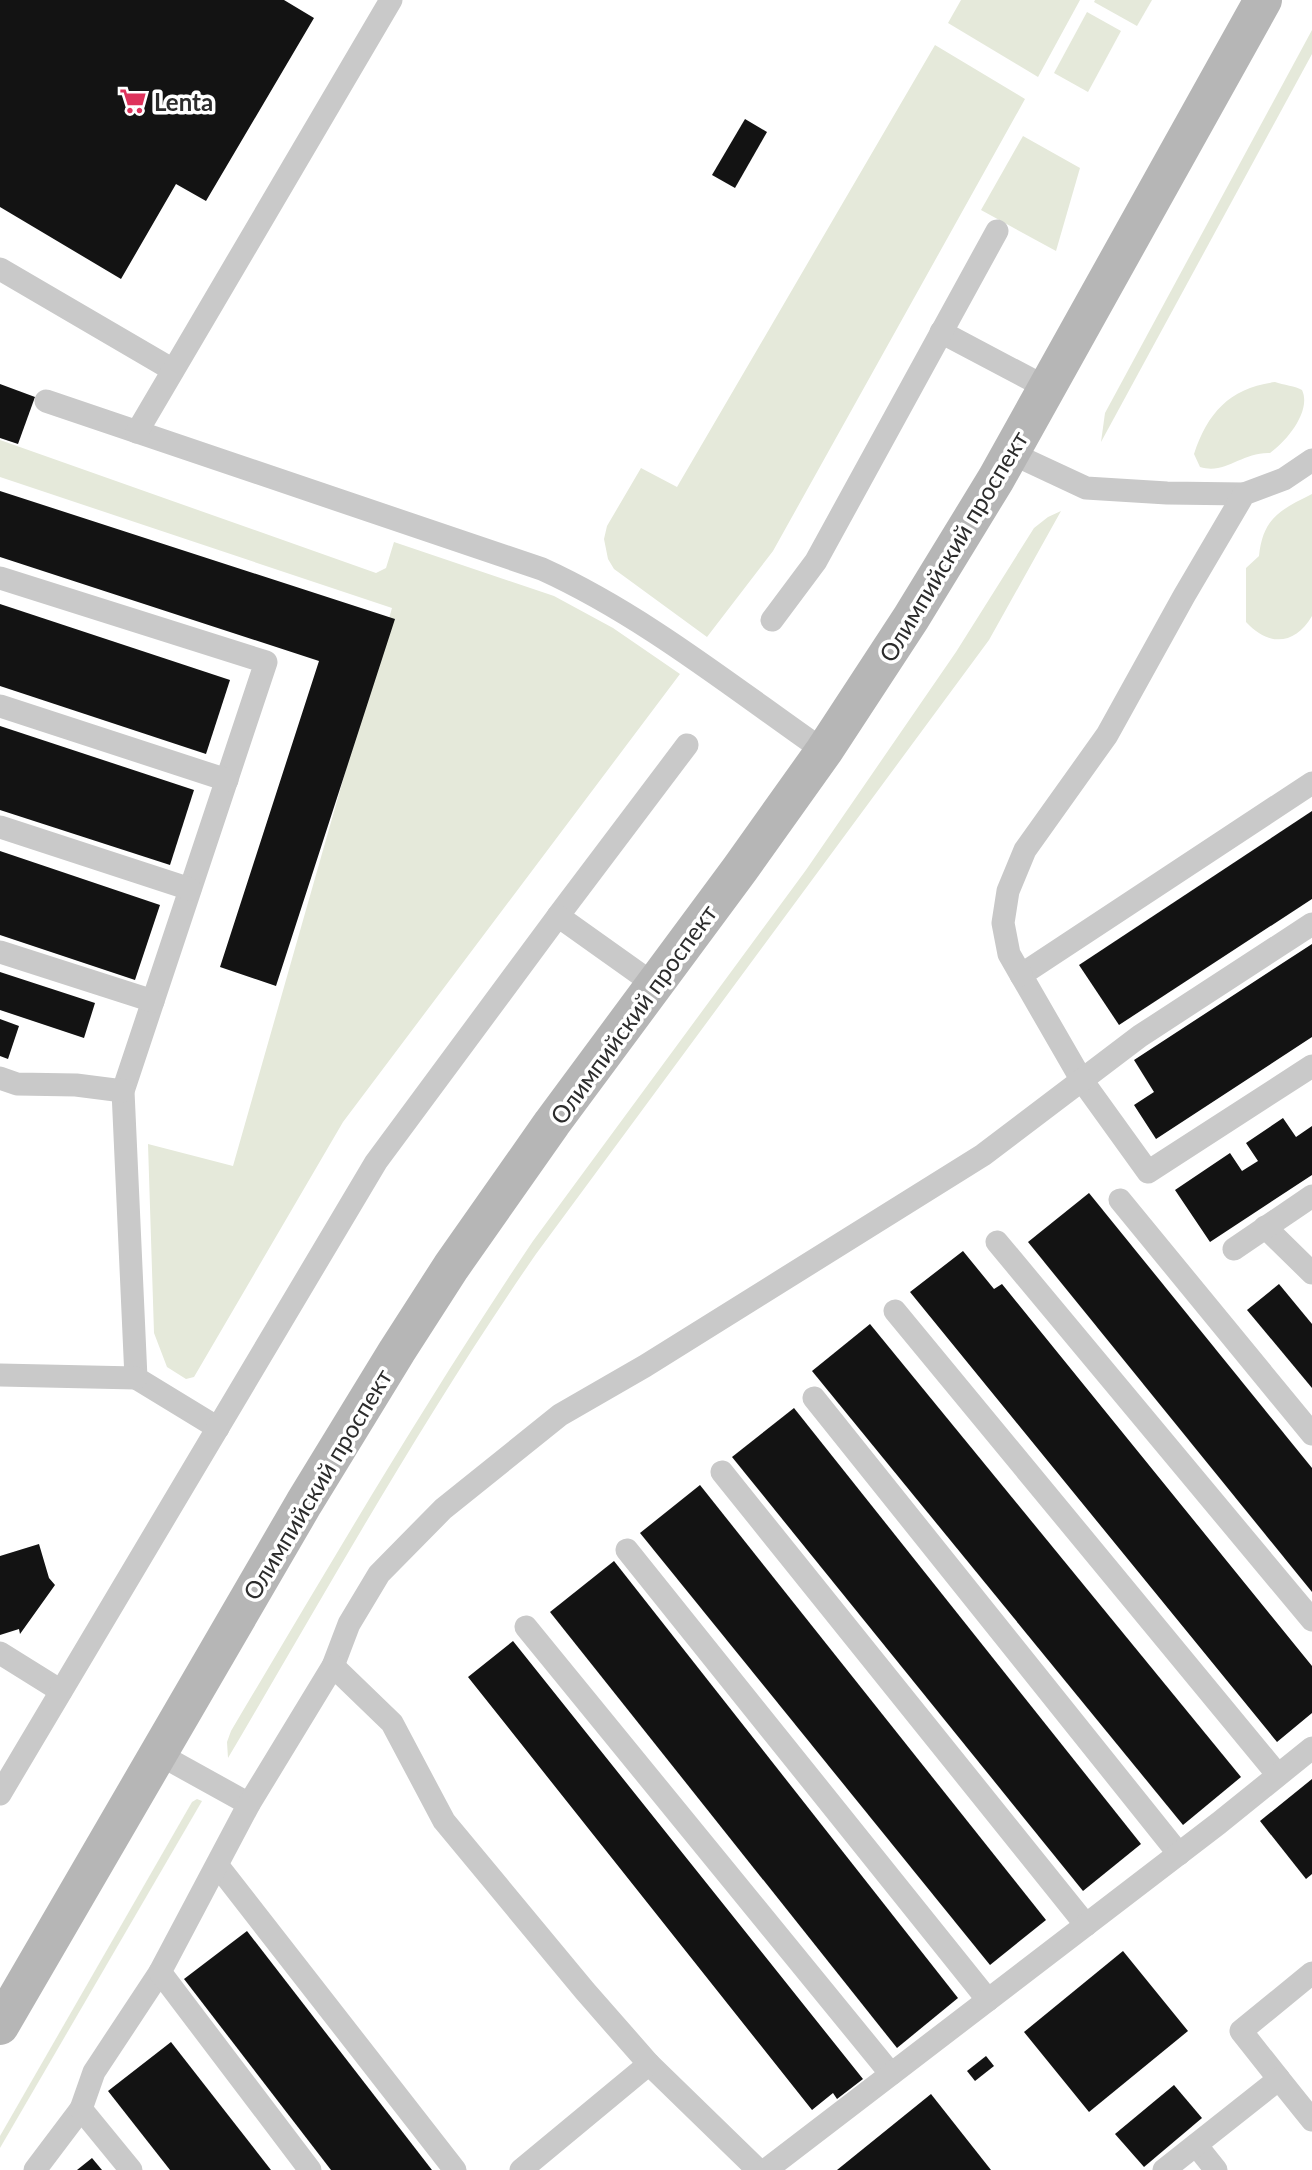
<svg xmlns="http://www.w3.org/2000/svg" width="1312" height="2170" font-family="Lato,sans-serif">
  <rect width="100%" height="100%" fill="#fff"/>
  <!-- green -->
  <g fill="#e5e9da">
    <polygon points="961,0 1080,0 1038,77 948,23"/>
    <polygon points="1095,0 1152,0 1137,26 1094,2"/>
    <polygon points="1087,12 1121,31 1088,92 1054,73"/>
    <polygon points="1312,30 1312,54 1101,442 1105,413"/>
    <polygon points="935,45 1025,99 773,551 707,637 614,569 608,559 604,539 607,526 641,468 677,487"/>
    <polygon points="1023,136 1080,168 1056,251 981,210"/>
    <path d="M1275,382c8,3 21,4 27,8 10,21 -16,52 -32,63 -29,-1 -44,22 -70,14l-6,-13c14,-42 36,-66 81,-72z"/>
    <polygon points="0,440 376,573 386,568 394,542 554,596 613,628 680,674 343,1122 194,1377 186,1379 167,1367 154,1333 148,1144 233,1166 392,608 0,477"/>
    <path d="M1312,494v122c-17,29 -43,31 -66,6v-54l13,-12c4,-38 21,-46 53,-62z"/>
    <path d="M1061,511l-72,129 -453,614c-112,162 -208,334 -308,504l-1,-16 4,-11c98,-165 195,-331 302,-490l273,-371 150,-218 78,-124 14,-11z"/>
    <polygon points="197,1799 202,1801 0,2148 0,2136 192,1802"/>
  </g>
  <!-- building -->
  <g fill="#131313">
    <polygon points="0,0 284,0 314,18 206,201 176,184 121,279 0,207"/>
    <polygon points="745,119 767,132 735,188 712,175"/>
    <polygon points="0,384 35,397 18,444 0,438"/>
    <polygon points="0,491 395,619 276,986 220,967 319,661 0,557"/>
    <polygon points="0,604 230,680 206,754 0,686"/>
    <polygon points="0,726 194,790 170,865 0,810"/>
    <polygon points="1312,811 1312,899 1119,1025 1079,965"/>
    <polygon points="0,851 160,905 135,980 0,935"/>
    <polygon points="1312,944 1312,1037 1156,1139 1134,1105 1154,1092 1134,1060"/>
    <polygon points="0,972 95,1003 84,1038 0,1010"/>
    <polygon points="0,1019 19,1026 8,1059 0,1056"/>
    <polygon points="1283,1118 1296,1137 1312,1126 1312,1175 1210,1242 1175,1190 1230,1153 1242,1171 1258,1161 1246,1143"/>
    <polygon points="1089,1193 1312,1468 1312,1592 1028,1242"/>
    <polygon points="963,1251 994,1289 1002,1284 1312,1666 1312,1713 1277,1742 910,1292"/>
    <polygon points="1279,1284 1312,1324 1312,1388 1247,1310"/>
    <polygon points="870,1324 1241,1777 1183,1825 812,1371"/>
    <polygon points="794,1408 1141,1844 1083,1891 732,1457"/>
    <polygon points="700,1485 1046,1920 990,1965 640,1533"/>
    <polygon points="39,1544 49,1578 55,1585 20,1634 19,1629 0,1635 0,1556"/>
    <polygon points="614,1561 958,1998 897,2048 550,1612"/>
    <polygon points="513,1641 863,2079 837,2099 833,2093 812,2110 468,1677"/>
    <polygon points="1312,1779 1312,1874 1306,1879 1260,1821"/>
    <polygon points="247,1931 432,2170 331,2170 184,1979"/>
    <polygon points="1123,1951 1188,2031 1089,2112 1024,2032"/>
    <polygon points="171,2042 271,2170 170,2170 108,2091"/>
    <polygon points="986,2056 994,2066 975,2081 967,2071"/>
    <polygon points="1174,2085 1202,2118 1144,2167 1115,2134"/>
    <polygon points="931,2094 991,2170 837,2170"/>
    <polygon points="92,2158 102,2170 77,2170"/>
  </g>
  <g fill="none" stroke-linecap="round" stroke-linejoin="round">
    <!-- lane -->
    <g stroke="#c9c9c9" stroke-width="23">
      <polyline points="0,269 173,370"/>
      <polyline points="941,332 1047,388"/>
      <path d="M46,401l496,168c101,46 190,118 282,182"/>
      <polyline points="137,432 391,0"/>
      <polyline points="1011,453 1086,488 1167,493 1244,494"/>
      <polyline points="0,578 266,662 123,1091 136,1378 218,1428"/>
      <polyline points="772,620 816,561 997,231"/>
      <polyline points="0,706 227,780"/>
      <polyline points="1312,783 1021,975 1081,1079 1148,1172 1312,1066"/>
      <polyline points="0,827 190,889"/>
      <polyline points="558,916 687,745"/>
      <polyline points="0,952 153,1001"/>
      <polyline points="1021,975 1009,954 1003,923 1008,891 1025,850 1107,735 1184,596 1244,494 1284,479 1312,460"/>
      <polyline points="0,1078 17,1084 76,1085 123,1091"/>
      <polyline points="1120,1200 1312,1434"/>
      <polyline points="1265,1227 1312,1273"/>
      <polyline points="997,1242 1312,1620"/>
      <polyline points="1234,1249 1312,1196"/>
      <polyline points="895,1311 1278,1775"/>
      <polyline points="0,1375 136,1378"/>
      <polyline points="814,1398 1179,1854"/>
      <polyline points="722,1472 1086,1925"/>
      <polyline points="627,1550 988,2000"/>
      <polyline points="526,1627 891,2074"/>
      <polyline points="0,1653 61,1691"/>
      <polyline points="333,1666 349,1624 379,1574 443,1509 560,1415 645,1366 983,1155 1140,1036 1312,924"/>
      <polyline points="157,1753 249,1804"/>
      <polyline points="0,1794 376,1162 558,916 655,985"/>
      <polyline points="218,1866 455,2170"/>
      <polyline points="1279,2079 1241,2031 1312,1973"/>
      <polyline points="1196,2145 1216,2170"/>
      <polyline points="35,2170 81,2109"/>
      <polyline points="131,2170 81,2109 94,2072 160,1972"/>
      <polyline points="310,2170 160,1972 249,1804 333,1666 392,1723 444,1821 585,1991 649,2064 758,2170"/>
      <polyline points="521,2170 649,2064"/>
      <polyline points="766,2170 1219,1823 1312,1748"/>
      <polyline points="1164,2170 1279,2079 1312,2120"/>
    </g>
    <!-- secondary -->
    <polyline stroke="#b6b6b6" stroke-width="38" points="0,2026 304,1503 397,1351 451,1267 552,1123 740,869 824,751 911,618 996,479 1263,0"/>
  </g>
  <!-- icons -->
  <defs>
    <symbol id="supermarket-bare" viewBox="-9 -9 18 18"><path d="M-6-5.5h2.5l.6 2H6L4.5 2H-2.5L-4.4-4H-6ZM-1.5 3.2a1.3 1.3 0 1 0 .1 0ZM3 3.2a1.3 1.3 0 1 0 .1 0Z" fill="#de335c" stroke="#fff" stroke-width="2.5" paint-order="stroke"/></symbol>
  </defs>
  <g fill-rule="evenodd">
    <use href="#supermarket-bare" x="114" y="82" width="38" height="38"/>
  </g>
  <g text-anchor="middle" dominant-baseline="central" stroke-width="7" stroke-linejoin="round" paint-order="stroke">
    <!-- poi labels -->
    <g font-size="24" font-weight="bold" fill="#2c2c2c" stroke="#fff" text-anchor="start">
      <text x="154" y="101">Lenta</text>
    </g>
    <!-- street labels -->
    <g font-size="24" fill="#2c2c2c" stroke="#fff">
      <text transform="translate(953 546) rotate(-59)">Олимпийский проспект</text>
      <text transform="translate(633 1014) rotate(-54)">Олимпийский проспект</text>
      <text transform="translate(317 1484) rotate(-59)">Олимпийский проспект</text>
    </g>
  </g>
</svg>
